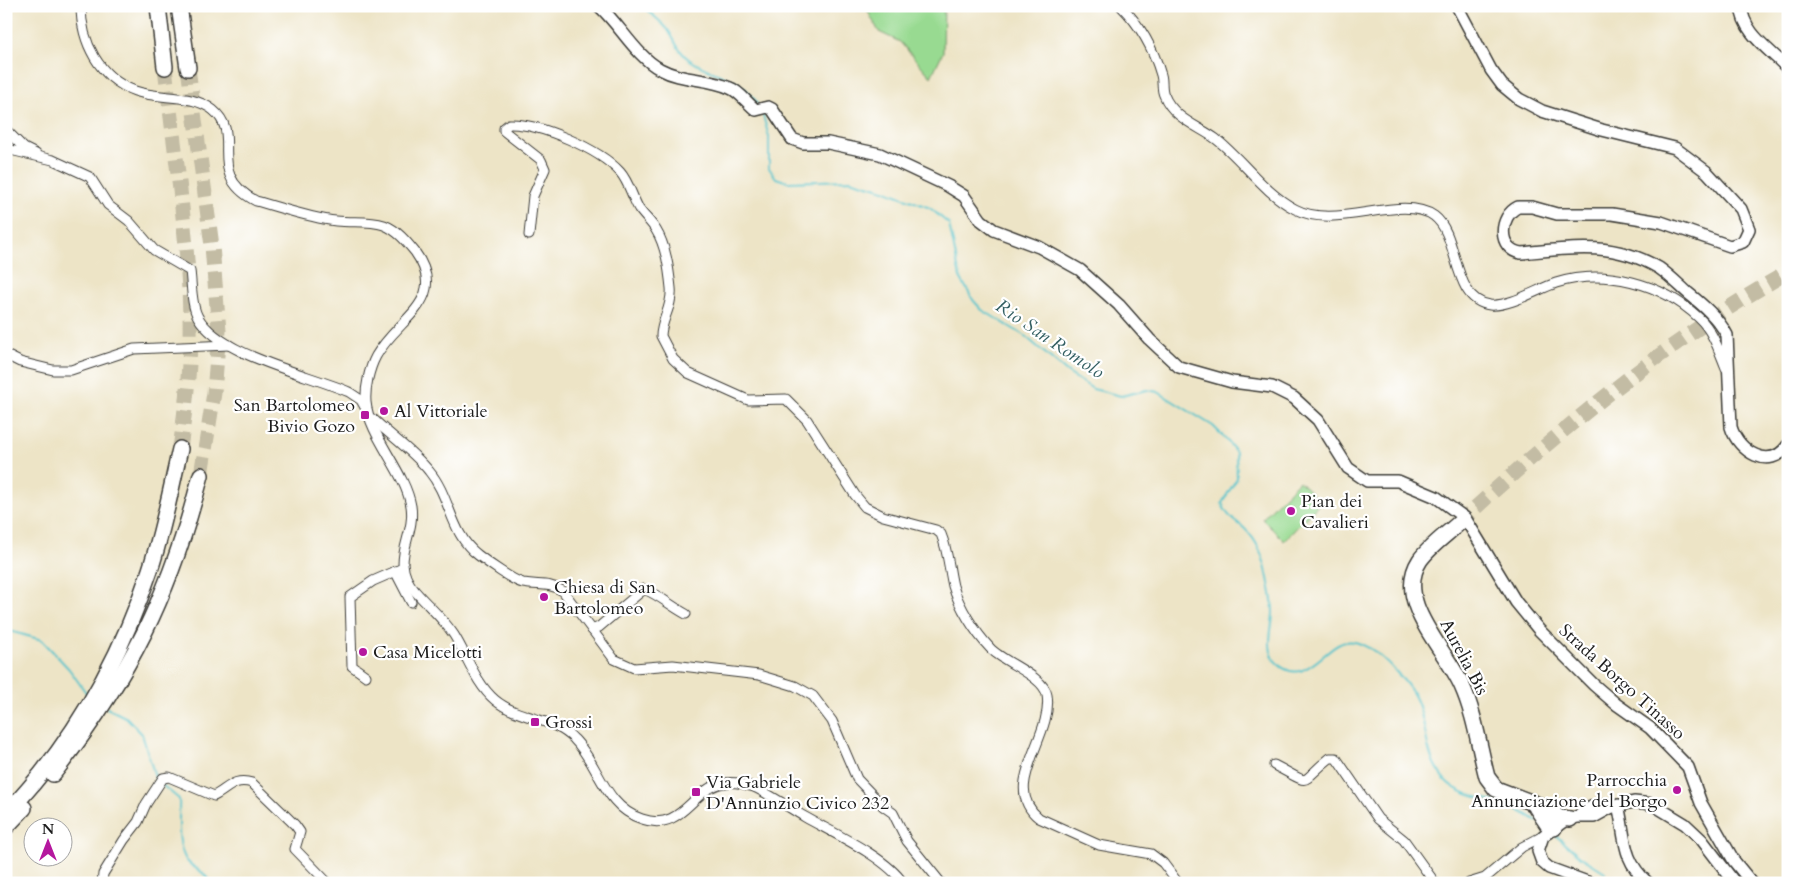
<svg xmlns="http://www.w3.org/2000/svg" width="1794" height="889" font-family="Cardo,serif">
  <rect width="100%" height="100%" fill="#fff"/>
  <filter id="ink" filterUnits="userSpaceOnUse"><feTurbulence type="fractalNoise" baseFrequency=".02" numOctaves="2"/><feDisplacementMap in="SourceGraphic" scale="10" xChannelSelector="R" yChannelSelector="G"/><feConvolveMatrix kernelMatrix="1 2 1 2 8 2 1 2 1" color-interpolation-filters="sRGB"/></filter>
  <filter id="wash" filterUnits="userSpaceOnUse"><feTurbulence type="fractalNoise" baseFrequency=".0096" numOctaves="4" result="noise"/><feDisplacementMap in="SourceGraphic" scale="20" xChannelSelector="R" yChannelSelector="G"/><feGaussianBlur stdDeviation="1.12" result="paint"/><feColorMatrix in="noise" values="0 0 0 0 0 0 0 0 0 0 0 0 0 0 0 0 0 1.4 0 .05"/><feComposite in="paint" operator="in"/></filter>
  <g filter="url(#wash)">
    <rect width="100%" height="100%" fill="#ede4c6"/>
    <!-- green -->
    <g fill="#98da91" stroke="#5a7b56">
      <polygon points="865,6 944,6 943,52 931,77 900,42 879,32"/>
      <polygon points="1299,481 1321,502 1284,541 1262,519"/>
    </g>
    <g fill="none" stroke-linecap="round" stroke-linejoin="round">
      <!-- stream -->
      <g stroke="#56c4cc" stroke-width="2">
        <path d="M642,6c8,7 19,15 26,24 7,10 10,22 22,30 23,16 51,17 67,43"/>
        <path d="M762,112l7,25v31l7,10 12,4 62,-2 31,9 49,19 19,16 11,53 13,23 9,10 43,26 43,37 25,16 28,7 26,-6 11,2 55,34 12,12 11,14 1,26 -15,25c3,12 13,17 22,25 15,14 20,31 24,50 2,11 5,22 5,34 0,15 -9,38 4,51 27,27 48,-18 69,-21 9,-2 17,3 25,7 13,8 39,36 45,50 13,28 6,55 29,81 16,17 41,18 62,25 11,4 21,10 30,16"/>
        <polyline points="6,630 42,640 69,669 87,694"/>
        <polyline points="107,708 127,718 142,734 156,780 158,782"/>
        <path d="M162,785l17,14c1,19 -3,42 6,59 5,11 21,11 24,25"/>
        <polyline points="1555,835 1581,857 1605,872"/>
      </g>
    </g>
  </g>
  <g filter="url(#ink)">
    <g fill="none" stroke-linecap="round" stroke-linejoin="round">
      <!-- highway-tunnel -->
      <g stroke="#c3bca4" stroke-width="15" stroke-dasharray="15 8" stroke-linecap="butt">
        <path d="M165,67c9,82 23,166 25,249 1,45 -4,88 -10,133"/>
        <polyline points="188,68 212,246 219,331 214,393 201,475"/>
        <path d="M1459,523c101,-94 208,-182 329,-251"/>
      </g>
      <defs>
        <g id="street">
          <path d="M81,6c0,36 18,72 54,85 24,9 57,2 78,19 32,26 -10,63 43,91 26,7 54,17 80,20 16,2 33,-1 48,4 13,5 22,16 31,27 35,49 -18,66 -39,104 -7,13 -11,32 -10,46 3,34 39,69 45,104 5,32 -23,54 4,85 13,15 28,27 39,44 13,21 22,49 41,65 24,20 58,17 79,39 25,25 30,68 68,80 41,14 49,-31 82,-36 10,-2 21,1 30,4 17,8 34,20 51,30 28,16 81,40 98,66"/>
          <path d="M1121,6c20,20 32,41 40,69 2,6 0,14 3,20 9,23 34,31 52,44 28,22 47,53 79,70 41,22 106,-16 139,7 26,19 17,84 56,89 19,2 48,-16 66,-22 48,-15 106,0 143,35 14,13 20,33 27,50"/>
          <polyline points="6,130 24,148 36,154"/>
          <path d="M6,149l47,11 37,17 18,28 21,16 25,29 36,21c2,14 1,34 8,46 22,39 110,57 151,75l12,8 5,9"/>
          <path d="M529,235l4,-39 12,-27 -4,-9 -37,-29v-3l5,-4c31,-1 90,25 111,48 9,10 12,25 19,37 5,7 12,13 17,21 10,16 13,39 15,58 2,18 -10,32 -10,48l12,23 15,14 60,27 38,-1 21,21 48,75 10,12 18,9 53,14 5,4c7,17 8,35 12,52 6,21 22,46 37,62 14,15 54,28 57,47 7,41 -48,91 -8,123l60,27 52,9 12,9 15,20"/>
          <polyline points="6,355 20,362 53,370 71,370 134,349 229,345"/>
          <path d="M373,419c18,17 41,33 56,52 22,26 21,63 49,84 9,7 35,26 45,28 17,3 24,-1 40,8l51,68 20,9 39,-3 86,10 36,11 18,10 19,25 25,58 26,27 10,7 14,28 34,42"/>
          <polyline points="395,571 411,602"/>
          <path d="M592,630l7,-3 45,-38c15,6 27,17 42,25"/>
          <polyline points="366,676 352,666 350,597 373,581 403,568"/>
          <path d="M1274,765c41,21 22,20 56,-7h6l42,61 26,21 31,43"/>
          <path d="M102,883l1,-9 21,-34 14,-18 8,-18 17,-26 6,-1 45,19c14,-7 20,-19 38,-13l43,42 5,7 -5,17 33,34"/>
          <polyline points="1469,883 1485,878 1522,847 1543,836"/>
        </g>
        <g id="secondary">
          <path d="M599,6c21,19 37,50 61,63 22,12 47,9 70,19 9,3 18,16 26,22l12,-3 4,2 20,30 11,4h25l52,11 68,32 16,10 17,24 13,10 45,17 41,23 39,35 30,34 30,28 53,15 40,5 22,11 24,22 30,48 19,13h31l38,16 29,21 51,84 23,28 55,55 22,19 34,24 38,39 13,36 33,58 18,22"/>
          <path d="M1457,6l34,64 11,15 17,14 23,12 60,19 73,18 32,24 34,37 8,20 -6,13 -13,4 -69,-24 -49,-8h-55l-25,-7h-14c-19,9 -21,42 3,46 49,-5 92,-12 138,15 10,7 20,17 29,25 15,12 30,25 39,42l4,92c7,24 39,45 57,18"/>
          <path d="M1741,6c2,28 30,44 47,63"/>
          <path d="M1618,805c8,32 3,54 30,78"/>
          <path d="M1577,817c11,-10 20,-15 35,-10"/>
          <polyline points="1590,883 1549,868 1542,862 1538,851 1543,836 1564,821 1577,817 1594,817 1612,807 1634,802 1652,804 1685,824 1702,840 1735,883"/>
        </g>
        <g id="highway">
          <polyline points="158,6 165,67"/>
          <polyline points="179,6 188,68"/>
          <path d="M1459,523c-13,12 -29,23 -39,37 -27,41 26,89 42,126 13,29 17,61 25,91l9,12 45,17 19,12 10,1"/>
          <path d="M53,774c77,-98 117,-179 148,-299"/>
          <polyline points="1536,807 1548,825 1554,828"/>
          <path d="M6,814c66,-69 114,-154 144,-244 13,-39 21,-81 30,-121"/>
          <polyline points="6,827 24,808"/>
        </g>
      </defs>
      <!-- street casing -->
      <use href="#street" stroke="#3b3a36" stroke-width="11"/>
      <!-- secondary casing -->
      <use href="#secondary" stroke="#3b3a36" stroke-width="14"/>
      <!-- highway casing -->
      <use href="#highway" stroke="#3b3a36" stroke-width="18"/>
      <!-- street -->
      <use href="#street" stroke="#fff" stroke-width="9"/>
      <!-- secondary -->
      <use href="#secondary" stroke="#fff" stroke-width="11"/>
      <!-- highway -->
      <use href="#highway" stroke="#fff" stroke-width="15"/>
    </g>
  </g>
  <!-- markers -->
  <g fill="#b5179e" stroke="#fff" stroke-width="2">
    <circle cx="384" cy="411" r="5"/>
    <rect x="360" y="410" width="10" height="10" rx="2.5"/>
    <circle cx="1291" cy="511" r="5"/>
    <circle cx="544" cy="597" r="5"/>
    <circle cx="363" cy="652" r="5"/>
    <rect x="530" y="717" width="10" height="10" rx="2.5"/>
    <circle cx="1677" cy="790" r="5"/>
    <rect x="691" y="787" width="10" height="10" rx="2.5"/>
  </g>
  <g text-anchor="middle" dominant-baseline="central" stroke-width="4.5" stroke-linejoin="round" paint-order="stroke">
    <!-- poi labels -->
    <g font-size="18" fill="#1c1c1c" stroke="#fff" text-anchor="start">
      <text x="355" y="405" text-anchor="end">San Bartolomeo<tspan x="355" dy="21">Bivio Gozo</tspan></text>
      <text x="394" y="411">Al Vittoriale</text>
      <text x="1301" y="501">Pian dei<tspan x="1301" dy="21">Cavalieri</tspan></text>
      <text x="554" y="587">Chiesa di San<tspan x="554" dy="21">Bartolomeo</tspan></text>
      <text x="373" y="652">Casa Micelotti</text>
      <text x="545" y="722">Grossi</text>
      <text x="1667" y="780" text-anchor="end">Parrocchia<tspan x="1667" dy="21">Annunciazione del Borgo</tspan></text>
      <text x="706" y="782">Via Gabriele<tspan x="706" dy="21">D'Annunzio Civico 232</tspan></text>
    </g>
    <!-- street labels -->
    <g font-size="18" fill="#1c1c1c" stroke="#fff">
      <text transform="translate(1464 657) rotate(62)">Aurelia Bis</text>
      <text transform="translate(1622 682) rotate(42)">Strada Borgo Tinasso</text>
    </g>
    <!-- water labels -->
    <g font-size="19" font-style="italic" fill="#335f62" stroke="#fff">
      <text transform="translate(1050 339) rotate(34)">Rio San Romolo</text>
    </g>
  </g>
  <!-- margin -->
  <rect width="1794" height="889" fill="none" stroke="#fff" stroke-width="25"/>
  <!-- north arrow -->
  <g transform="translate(48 842)"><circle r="24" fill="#ffffff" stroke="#a4a4a4"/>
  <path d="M0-4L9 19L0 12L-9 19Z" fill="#b5179e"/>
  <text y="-8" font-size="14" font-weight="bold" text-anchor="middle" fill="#1c1c1c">N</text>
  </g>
</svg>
